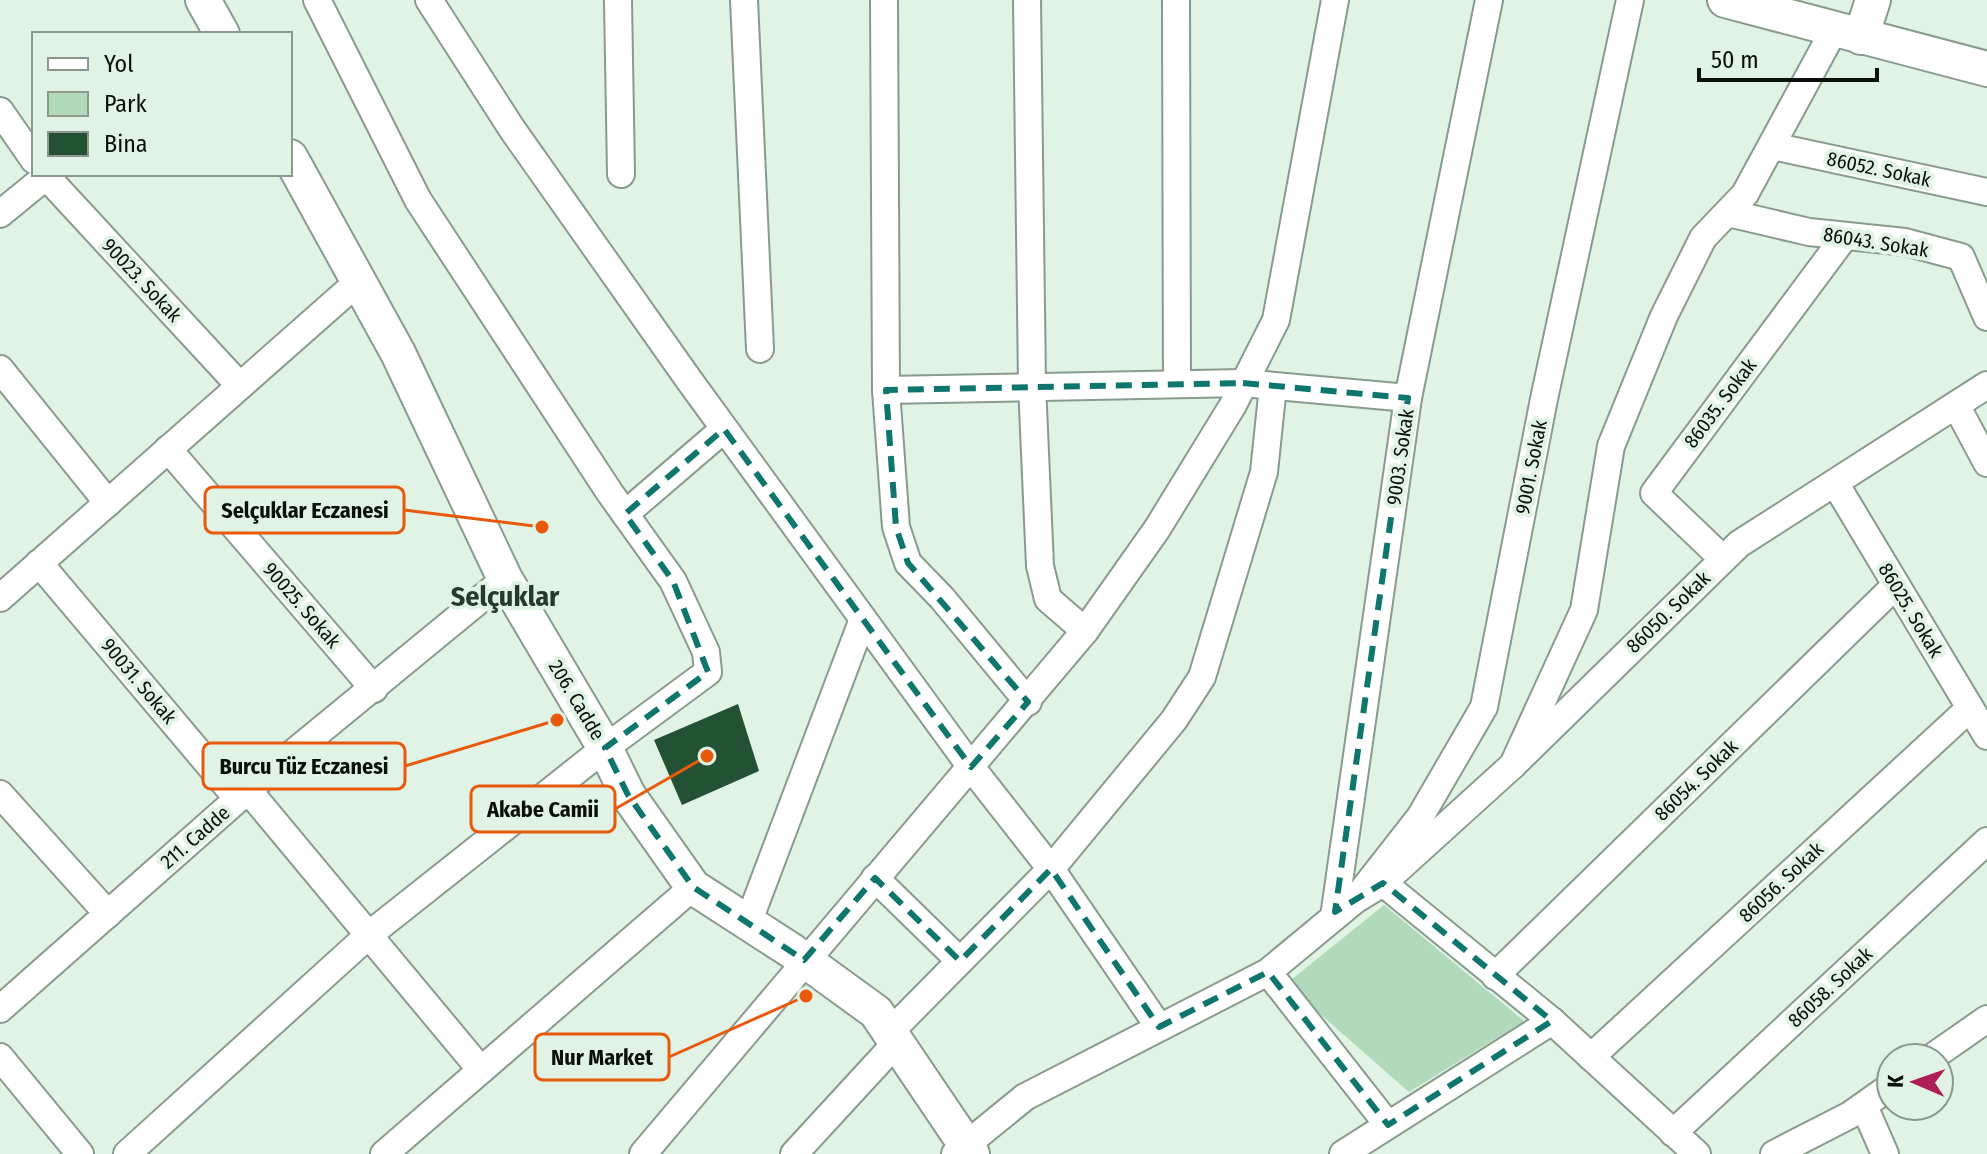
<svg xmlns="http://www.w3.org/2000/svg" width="1987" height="1154" font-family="'Fira Sans Condensed',sans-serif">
  <rect width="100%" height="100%" fill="#e0f3e4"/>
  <!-- green -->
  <polygon fill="#b0dabb" points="1384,905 1524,1021 1409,1092 1286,984"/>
  <!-- building -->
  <polygon fill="#235133" points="738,704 759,771 682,805 654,740"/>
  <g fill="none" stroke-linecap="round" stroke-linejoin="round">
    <defs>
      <g id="minor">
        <polyline points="429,0 512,129 689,380 971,767 1051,869 1159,1027"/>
        <polyline points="618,0 621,174"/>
        <polyline points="744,0 760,349"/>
        <polyline points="884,0 886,390 896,527 908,563 942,598 1028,702"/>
        <polyline points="1027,0 1032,385 1040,566 1048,599 1085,631"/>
        <polyline points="1176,0 1177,383"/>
        <polyline points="0,111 34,160"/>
        <polyline points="1772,146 1987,192"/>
        <polyline points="44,174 240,386"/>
        <polyline points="1728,213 1809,232 1905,242 1961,257 1987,317"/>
        <polyline points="0,214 49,174"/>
        <polyline points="0,369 108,503"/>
        <polyline points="886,390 1243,383 1408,398"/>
        <polyline points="1956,405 1987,463"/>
        <polyline points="168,449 374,689"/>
        <polyline points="1835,483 1987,736"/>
        <polyline points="625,514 724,429"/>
        <polyline points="1723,559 1654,493 1845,236"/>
        <polyline points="39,563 238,799"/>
        <polyline points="0,598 359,281"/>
        <polyline points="1513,765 1584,610 1611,446 1664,316 1703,238 1745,194 1834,30"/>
        <polyline points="248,790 481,1070"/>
        <polyline points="0,794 108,914"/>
        <polyline points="875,878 960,961"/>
        <polyline points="1385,881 1513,765 1739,544 1987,385"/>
        <polyline points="1355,900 1420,817 1484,707 1544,399 1630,0"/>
        <polyline points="1334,917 1408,398 1489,0"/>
        <polyline points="748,923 863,619"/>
        <polyline points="1268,972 1388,1125"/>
        <polyline points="1495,976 1896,585"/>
        <polyline points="0,1009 248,790 505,579"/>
        <polyline points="891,1031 1051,869 1174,720 1202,677 1264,472 1273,386"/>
        <polyline points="0,1057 80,1154"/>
        <polyline points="1591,1057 1970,708"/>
        <polyline points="1931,1058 1987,1019"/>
        <polyline points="1864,1106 1885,1154"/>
        <polyline points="1673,1133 1987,841"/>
        <polyline points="127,1154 370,934 605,748 708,672 706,652 673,581 610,493 418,200 317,0"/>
        <polyline points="384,1154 693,887"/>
        <polyline points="643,1154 1085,631 1157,529 1233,405 1276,320 1335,0"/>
        <polyline points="794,1154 898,1041"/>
        <polyline points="955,1154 1025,1097 1268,972 1355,900 1383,883 1552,1021 1697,1154"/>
        <polyline points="1343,1154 1552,1021"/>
        <polyline points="1774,1154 1850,1115 1891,1086"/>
      </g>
      <g id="tertiary">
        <polyline points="203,0 222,34"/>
        <polyline points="1725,0 1987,69"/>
        <polyline points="1861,37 1873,0"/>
        <polyline points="290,157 398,353 505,579 605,748 628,795 693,887 792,951 876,1012 972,1154"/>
      </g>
    </defs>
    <!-- minor casing -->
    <use href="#minor" stroke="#899b8d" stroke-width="30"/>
    <!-- tertiary casing -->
    <use href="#tertiary" stroke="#899b8d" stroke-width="38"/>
    <!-- minor -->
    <use href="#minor" stroke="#fff" stroke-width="26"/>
    <!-- tertiary -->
    <use href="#tertiary" stroke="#fff" stroke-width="34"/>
  </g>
  <!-- marked area -->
  <path fill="none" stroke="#0f766e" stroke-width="6" stroke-dasharray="16 10" stroke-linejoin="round" d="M1243,383l165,15 -73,514 48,-29 169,138 -164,104 -120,-153 -109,55 -108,-158 -91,92 -85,-83 -71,82 -111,-73 -65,-92 -23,-47 103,-76 -35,-91 -48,-67 99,-85 247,338 57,-65 -120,-139 -12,-36 -10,-137z"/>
  <g text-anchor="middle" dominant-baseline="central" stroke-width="8" stroke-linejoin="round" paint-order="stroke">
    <!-- street labels -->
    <g font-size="20" fill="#090f0b" stroke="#e0f3e4">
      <text transform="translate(1879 169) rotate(12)">86052. Sokak</text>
      <text transform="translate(1876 242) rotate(9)">86043. Sokak</text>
      <text transform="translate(142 280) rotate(47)">90023. Sokak</text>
      <text transform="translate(1720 403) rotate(-53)">86035. Sokak</text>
      <text transform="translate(1400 457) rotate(-82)">9003. Sokak</text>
      <text transform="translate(1531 467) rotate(-79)">9001. Sokak</text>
      <text transform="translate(302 605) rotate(49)">90025. Sokak</text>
      <text transform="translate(1911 610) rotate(59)">86025. Sokak</text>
      <text transform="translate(1668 612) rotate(-44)">86050. Sokak</text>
      <text transform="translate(139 681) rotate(50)">90031. Sokak</text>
      <text transform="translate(577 700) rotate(59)">206. Cadde</text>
      <text transform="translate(1696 780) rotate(-44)">86054. Sokak</text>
      <text transform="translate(195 837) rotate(-41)">211. Cadde</text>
      <text transform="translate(1781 882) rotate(-43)">86056. Sokak</text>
      <text transform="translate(1830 987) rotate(-43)">86058. Sokak</text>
    </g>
    <!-- district labels -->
    <g font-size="28" font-weight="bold" fill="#28382c" stroke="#e0f3e4">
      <text x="505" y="596">Selçuklar</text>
    </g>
  </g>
  <!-- callouts -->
  <path fill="none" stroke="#e8590c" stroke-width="3" d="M542 527L404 510M557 720L405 766M707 756L615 809M806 996L669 1057"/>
  <g fill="#e8590c" stroke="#e0f3e4" stroke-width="3">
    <circle cx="542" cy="527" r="8"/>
    <circle cx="557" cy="720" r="8"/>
    <circle cx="707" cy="756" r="8"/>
    <circle cx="806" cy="996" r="8"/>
  </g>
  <g fill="#e0f3e4" stroke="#e8590c" stroke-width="3">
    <rect x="205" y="487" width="199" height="46" rx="8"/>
    <rect x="203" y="743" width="202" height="46" rx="8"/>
    <rect x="471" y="786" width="144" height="46" rx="8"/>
    <rect x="535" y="1034" width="134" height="46" rx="8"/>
  </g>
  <g font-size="22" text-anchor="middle" font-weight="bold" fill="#090f0b">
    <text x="305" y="518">Selçuklar Eczanesi</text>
    <text x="304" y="774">Burcu Tüz Eczanesi</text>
    <text x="543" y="817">Akabe Camii</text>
    <text x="602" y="1065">Nur Market</text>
  </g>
  <!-- legend -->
  <rect x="32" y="32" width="260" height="144" fill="#e0f3e4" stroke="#8a988d" stroke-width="2"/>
  <rect x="48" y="58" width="40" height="12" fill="#ffffff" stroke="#8a988d" stroke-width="2"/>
  <text x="104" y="72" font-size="24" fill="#090f0b">Yol</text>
  <rect x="48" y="92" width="40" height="24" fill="#b0dabb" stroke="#8a988d" stroke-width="2"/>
  <text x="104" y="112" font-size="24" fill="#090f0b">Park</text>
  <rect x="48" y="132" width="40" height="24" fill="#235133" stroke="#8a988d" stroke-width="2"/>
  <text x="104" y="152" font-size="24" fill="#090f0b">Bina</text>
  <!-- north arrow -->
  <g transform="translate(1915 1082) rotate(272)"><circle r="38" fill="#e0f3e4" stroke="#8a988d" stroke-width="2"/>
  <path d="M0-6L14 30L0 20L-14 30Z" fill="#ac1e58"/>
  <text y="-12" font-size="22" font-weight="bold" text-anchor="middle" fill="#090f0b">K</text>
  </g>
  <!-- scale -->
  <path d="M1699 68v12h178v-12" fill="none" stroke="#090f0b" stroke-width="4"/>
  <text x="1711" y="68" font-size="24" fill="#090f0b" stroke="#e0f3e4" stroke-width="6" paint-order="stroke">50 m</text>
</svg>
